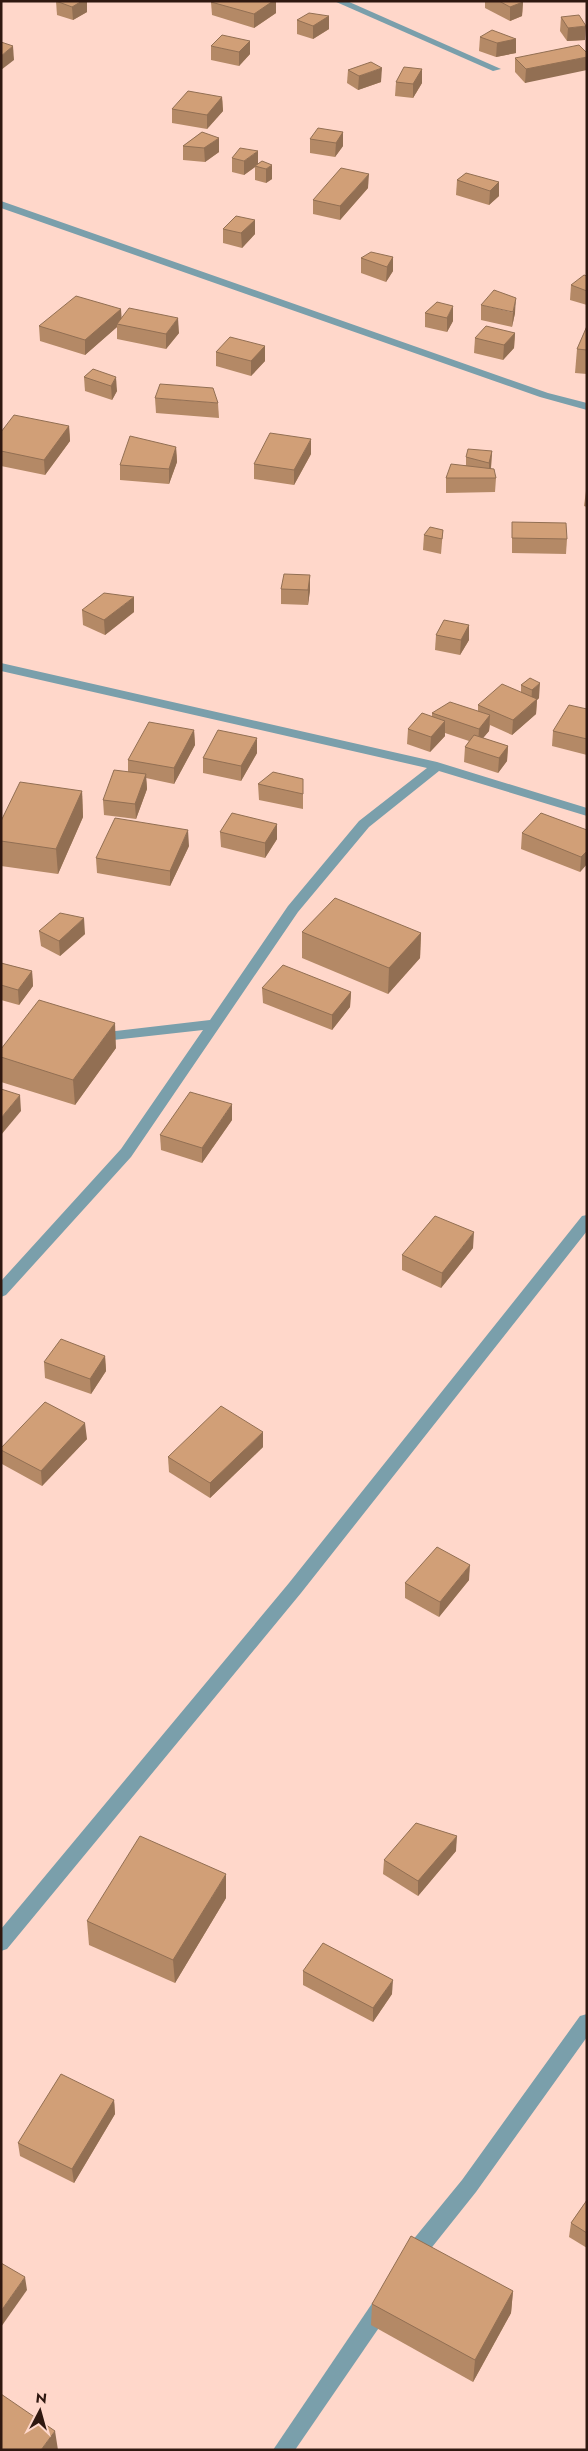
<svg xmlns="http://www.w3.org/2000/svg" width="588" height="2451" font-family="Jost,sans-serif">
  <rect width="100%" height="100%" fill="#ffd7ca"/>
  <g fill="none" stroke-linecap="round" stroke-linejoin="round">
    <!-- minor -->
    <g fill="#7a9fab" fill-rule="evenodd">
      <polygon points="334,1 347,1 501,69 493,71"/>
      <polygon points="1,201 548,393 587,403 587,410 540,397 1,208"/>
      <polygon points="1,663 437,762 587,808 587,816 439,771 369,827 298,912 131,1157 6,1295 1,1297 1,1281 121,1149 203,1030 95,1042 90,1040 88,1037 90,1034 210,1020 288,906 359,821 427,768 1,671"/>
      <polygon points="587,1215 587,1231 301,1593 7,1949 1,1951 1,1929 289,1583 582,1216"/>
      <polygon points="587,2014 587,2037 476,2192 417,2266 410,2268 403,2266 400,2259 403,2252 462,2180 580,2016"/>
      <polygon points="380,2299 387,2302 390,2309 387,2316 295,2450 273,2450 373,2302"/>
    </g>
  </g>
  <!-- wall -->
  <g fill="#b48966">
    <polygon points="56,1 87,1 87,12 73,20 57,15"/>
    <polygon points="212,1 276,1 276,13 254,28 212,15 211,2"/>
    <polygon points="485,1 521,1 523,2 522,16 510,21 485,8"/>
    <polygon points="329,16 329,29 313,39 297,34 297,20"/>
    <polygon points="561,17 585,40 567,41 560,31"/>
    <polygon points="480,37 516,39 516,53 496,57 479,51"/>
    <polygon points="211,46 250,54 239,66 211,60"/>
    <polygon points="587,53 525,83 515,72 515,58"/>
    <polygon points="422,69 422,83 413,98 395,96 396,82"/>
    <polygon points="348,70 381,82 358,90 347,83"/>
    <polygon points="222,97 223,111 207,129 172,123 172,109"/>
    <polygon points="202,132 219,152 205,162 183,160 183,146"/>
    <polygon points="343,132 343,146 335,157 310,153 310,139"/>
    <polygon points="232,158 258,164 262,161 272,179 266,183 255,180 255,167 244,175 232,172"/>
    <polygon points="466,173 499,196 489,205 456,195 457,180"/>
    <polygon points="368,188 340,220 313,214 313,200"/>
    <polygon points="255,220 255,234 242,248 223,243 223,229"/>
    <polygon points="393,257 393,271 386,282 361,273 361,258"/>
    <polygon points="587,276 587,305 570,300 571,285"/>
    <polygon points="437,302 453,321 447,332 425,327 425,313"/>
    <polygon points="481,305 515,313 512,327 481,320"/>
    <polygon points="121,309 121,318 179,333 166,349 117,339 117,327 85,355 40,341 39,326"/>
    <polygon points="587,326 587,374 575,373 577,349"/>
    <polygon points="515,333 514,348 503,360 474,353 475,338"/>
    <polygon points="265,346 265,361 251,376 216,366 216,352"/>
    <polygon points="93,369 117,391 112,400 85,391 84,377"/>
    <polygon points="155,398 218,403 219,418 156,413"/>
    <polygon points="69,426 70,441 45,475 1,466 1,432"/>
    <polygon points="176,447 177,462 169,484 120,480 120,465"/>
    <polygon points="492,451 491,469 496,478 495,492 446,493 446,478 466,465 466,457"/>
    <polygon points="311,454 294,485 254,479 254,464"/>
    <polygon points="587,488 587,507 584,506 586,491"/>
    <polygon points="512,522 567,539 566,554 512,553"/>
    <polygon points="443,530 441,554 423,550 424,535"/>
    <polygon points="310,575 310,590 308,605 281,604 281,589"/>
    <polygon points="82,610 134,612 105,635 83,625"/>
    <polygon points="469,625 469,640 460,655 435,650 436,635"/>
    <polygon points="530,678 539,698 537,700 536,714 512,735 490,725 489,731 483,738 508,746 507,761 498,773 464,762 465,747 469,741 445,733 445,736 430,752 407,744 408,729 432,716 432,713 478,711 478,705 521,692 521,685"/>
    <polygon points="587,709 587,755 552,746 553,731"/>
    <polygon points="194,730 195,745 174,784 146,778 147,789 136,819 104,815 103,800 128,772 128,760"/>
    <polygon points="257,753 241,781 203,773 203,758"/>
    <polygon points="303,779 303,809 259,800 258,784"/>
    <polygon points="82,791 83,817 58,874 1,866 1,821"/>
    <polygon points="277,824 277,839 265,858 221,847 220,832"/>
    <polygon points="587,830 587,864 580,872 521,849 522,833"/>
    <polygon points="189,846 170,886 97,873 96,858"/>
    <polygon points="39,931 85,934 60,956 41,946"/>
    <polygon points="302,932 421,933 420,958 388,994 302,958"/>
    <polygon points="1,963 32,971 33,986 19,1005 1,1000"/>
    <polygon points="262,988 351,992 350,1007 332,1030 263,1003"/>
    <polygon points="116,1048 75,1105 1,1082 1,1049"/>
    <polygon points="232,1120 202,1163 161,1150 160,1135"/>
    <polygon points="473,1248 441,1288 402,1270 402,1255"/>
    <polygon points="105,1356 106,1371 91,1394 45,1378 44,1362"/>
    <polygon points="87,1439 42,1486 2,1464 1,1448"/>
    <polygon points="263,1447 210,1498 169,1472 168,1457"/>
    <polygon points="469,1580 439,1617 405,1598 405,1583"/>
    <polygon points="456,1851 418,1896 383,1874 384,1860"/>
    <polygon points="226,1898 175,1983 89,1945 87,1921"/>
    <polygon points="303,1971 392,1994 373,2022 303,1985"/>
    <polygon points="114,2100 115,2114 74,2183 20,2156 18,2143"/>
    <polygon points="587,2200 587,2248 569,2237 571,2223"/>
    <polygon points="513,2291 511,2313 473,2382 371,2325 372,2304"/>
  </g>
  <!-- shaded-wall -->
  <g fill="#926f53">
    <polygon points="82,1 87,1 87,12 73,20 72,7"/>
    <polygon points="273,1 276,1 276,13 254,28 254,14"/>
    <polygon points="523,2 522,16 510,21 510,7"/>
    <polygon points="329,16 329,29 313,39 313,26"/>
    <polygon points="586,26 585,40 567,41 568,28"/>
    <polygon points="516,39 516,53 496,57 497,43"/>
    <polygon points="250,41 250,54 239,66 239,52"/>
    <polygon points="13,46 14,60 1,70 1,56"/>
    <polygon points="587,57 587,70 525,83 526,69"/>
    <polygon points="382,68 381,82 358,90 359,76"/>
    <polygon points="422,69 422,83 413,98 413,84"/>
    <polygon points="222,97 223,111 207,129 207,115"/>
    <polygon points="343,132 343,146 335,157 336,143"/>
    <polygon points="219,138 219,152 205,162 204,148"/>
    <polygon points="258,151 258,165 255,166 255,167 244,175 244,161"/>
    <polygon points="272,165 272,179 266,183 266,169"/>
    <polygon points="369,174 368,188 340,220 340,206"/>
    <polygon points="499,182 499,196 489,205 490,191"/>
    <polygon points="255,220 255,234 242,248 241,233"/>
    <polygon points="393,257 393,271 386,282 387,267"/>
    <polygon points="516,298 515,313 512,327 513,312"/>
    <polygon points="453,306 453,321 447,332 447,318"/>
    <polygon points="121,309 122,323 117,324 117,327 85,355 85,340"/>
    <polygon points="178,318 179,333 166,349 166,334"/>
    <polygon points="515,333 514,348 503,360 504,345"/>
    <polygon points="265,346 265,361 251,376 251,361"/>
    <polygon points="116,377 117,391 112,400 111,386"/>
    <polygon points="69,426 70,441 45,475 44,460"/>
    <polygon points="311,439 311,454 294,485 294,470"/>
    <polygon points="176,447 177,462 169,484 169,469"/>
    <polygon points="492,451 491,466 489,477 489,463"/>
    <polygon points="310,575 310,590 308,605 308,590"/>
    <polygon points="134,597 134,612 105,635 104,620"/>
    <polygon points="469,625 469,640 460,655 461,640"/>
    <polygon points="540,683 539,698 537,700 536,714 512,735 513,720 531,705 532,690"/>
    <polygon points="490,715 489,731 478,744 479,729"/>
    <polygon points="445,721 445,736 430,752 431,737"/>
    <polygon points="194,730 195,745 174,784 174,768"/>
    <polygon points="257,738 257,753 241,781 241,766"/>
    <polygon points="508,746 507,761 498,773 499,758"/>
    <polygon points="146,774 147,789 136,819 135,804"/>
    <polygon points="82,791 83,817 58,874 56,849"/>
    <polygon points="277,824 277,839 265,858 265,843"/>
    <polygon points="188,830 189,846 170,886 170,871"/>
    <polygon points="587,851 587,864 580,872 581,857"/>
    <polygon points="84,918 85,934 60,956 59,941"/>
    <polygon points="421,933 420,958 388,994 389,968"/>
    <polygon points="32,971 33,986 19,1005 18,990"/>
    <polygon points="351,992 350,1007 332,1030 332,1015"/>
    <polygon points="115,1023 116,1048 75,1105 73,1080"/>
    <polygon points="20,1095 21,1111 1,1135 1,1118"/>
    <polygon points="232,1104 232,1120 202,1163 202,1148"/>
    <polygon points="474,1232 473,1248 441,1288 442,1273"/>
    <polygon points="105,1356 106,1371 91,1394 90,1379"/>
    <polygon points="85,1423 87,1439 42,1486 41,1471"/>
    <polygon points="263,1432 263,1447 210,1498 210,1483"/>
    <polygon points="470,1565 469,1580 439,1617 440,1602"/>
    <polygon points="457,1836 456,1851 418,1896 418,1881"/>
    <polygon points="226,1874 226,1898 175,1983 173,1960"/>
    <polygon points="393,1980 392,1994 373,2022 373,2008"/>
    <polygon points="114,2100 115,2114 74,2183 72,2169"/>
    <polygon points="25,2277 27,2290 1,2327 1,2311"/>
    <polygon points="513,2291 511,2313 473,2382 475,2360"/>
    <polygon points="55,2431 58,2450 41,2450"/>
  </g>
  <!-- building -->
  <g fill="#d19f77" stroke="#926f53">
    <polygon points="56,1 82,1 72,7"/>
    <polygon points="212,1 273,1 254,14 211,2"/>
    <polygon points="499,1 521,1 523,2 510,7"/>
    <polygon points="309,13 329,16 313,26 297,20"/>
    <polygon points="579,15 586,26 568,28 561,17"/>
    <polygon points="492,30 516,39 497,43 480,37"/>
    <polygon points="222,35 250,41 239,52 211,46"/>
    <polygon points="1,42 13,46 1,56"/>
    <polygon points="579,45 587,53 587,57 526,69 515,58"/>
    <polygon points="371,62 382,68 359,76 348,70"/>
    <polygon points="404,67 422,69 413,84 396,82"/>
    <polygon points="188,91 222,97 207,115 172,109"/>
    <polygon points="318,128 343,132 336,143 310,139"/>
    <polygon points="202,132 219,138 204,148 183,146"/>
    <polygon points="240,148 258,151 244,161 232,158"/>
    <polygon points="262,161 272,165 266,169 255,166"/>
    <polygon points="341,168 369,174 340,206 313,200"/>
    <polygon points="466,173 499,182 490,191 457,180"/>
    <polygon points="236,216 255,220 241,233 223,229"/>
    <polygon points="371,252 393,257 387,267 361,258"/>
    <polygon points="584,275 587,276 587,291 571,285"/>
    <polygon points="494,290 516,298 513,312 481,305"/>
    <polygon points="76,296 121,309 85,340 39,326"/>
    <polygon points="437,302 453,306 447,318 425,313"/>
    <polygon points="129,308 178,318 166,334 117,324"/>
    <polygon points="486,326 515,333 504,345 475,338"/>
    <polygon points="587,326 587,350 577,349"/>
    <polygon points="230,337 265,346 251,361 216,352"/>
    <polygon points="93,369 116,377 111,386 84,377"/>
    <polygon points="160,384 213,388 218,403 155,398"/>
    <polygon points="14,415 69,426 44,460 1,451 1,432"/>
    <polygon points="270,433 311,439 294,470 254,464"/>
    <polygon points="130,436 176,447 169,469 120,465"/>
    <polygon points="468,449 492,451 489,463 466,457"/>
    <polygon points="451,464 494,469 496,478 446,478"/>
    <polygon points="512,522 566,523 567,539 512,538"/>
    <polygon points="430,527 443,530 442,539 424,535"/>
    <polygon points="284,574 310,575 308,590 281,589"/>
    <polygon points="104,593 134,597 104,620 82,610"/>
    <polygon points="444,620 469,625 461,640 436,635"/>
    <polygon points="530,678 540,683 532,690 521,685"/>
    <polygon points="502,684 537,699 513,720 478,705"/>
    <polygon points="450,702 490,715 479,729 432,713"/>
    <polygon points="569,705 587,709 587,739 553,731"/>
    <polygon points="422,713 445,721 431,737 408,729"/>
    <polygon points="149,722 194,730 174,768 128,760"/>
    <polygon points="218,730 257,738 241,766 203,758"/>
    <polygon points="474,735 508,746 499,758 465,747"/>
    <polygon points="114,770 146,774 135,804 103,800"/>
    <polygon points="273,772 303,779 303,794 258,784"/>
    <polygon points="20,782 82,791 56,849 1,841 1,821"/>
    <polygon points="232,813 277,824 265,843 220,832"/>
    <polygon points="541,813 587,830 587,851 581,857 522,833"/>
    <polygon points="115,818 188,830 170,871 96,858"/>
    <polygon points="335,898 421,933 389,968 302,932"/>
    <polygon points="60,913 84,918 59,941 39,931"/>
    <polygon points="1,963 32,971 18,990 1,985"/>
    <polygon points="283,965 351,992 332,1015 262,988"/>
    <polygon points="39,1000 115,1023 73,1080 1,1057 1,1049"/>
    <polygon points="1,1089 20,1095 1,1118"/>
    <polygon points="190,1092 232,1104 202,1148 160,1135"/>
    <polygon points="435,1216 474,1232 442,1273 402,1255"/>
    <polygon points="61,1339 105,1356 90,1379 44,1362"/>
    <polygon points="45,1402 85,1423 41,1471 1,1450 1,1448"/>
    <polygon points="221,1406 263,1432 210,1483 168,1457"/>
    <polygon points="437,1547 470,1565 440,1602 405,1583"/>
    <polygon points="416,1823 457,1836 418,1881 384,1860"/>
    <polygon points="140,1836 226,1874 173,1960 87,1921"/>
    <polygon points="323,1943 393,1980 373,2008 303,1971"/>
    <polygon points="61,2074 114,2100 72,2169 18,2143"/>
    <polygon points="587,2200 587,2233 571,2223"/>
    <polygon points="411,2236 513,2291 475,2360 372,2304"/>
    <polygon points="1,2263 25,2277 1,2311"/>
    <polygon points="1,2394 55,2431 41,2450 1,2450"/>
  </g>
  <!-- border -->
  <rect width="588" height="2451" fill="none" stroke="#2f1810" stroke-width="5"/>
  <!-- north arrow -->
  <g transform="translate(40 2411) rotate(6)" stroke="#ffd7ca" stroke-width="4" paint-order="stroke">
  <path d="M0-4L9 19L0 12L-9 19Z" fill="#2f1810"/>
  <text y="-8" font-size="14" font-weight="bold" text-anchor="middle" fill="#2f1810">N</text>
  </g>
</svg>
